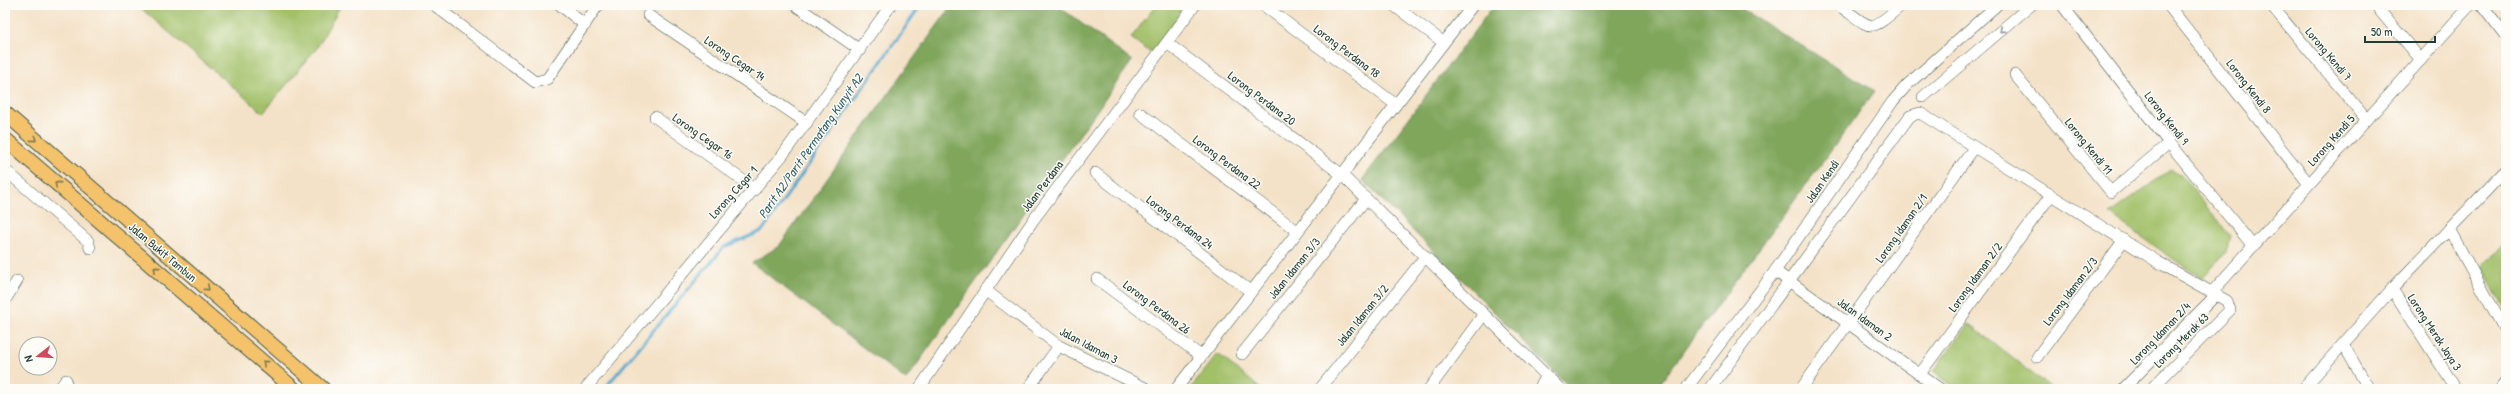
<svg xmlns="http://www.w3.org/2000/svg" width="2511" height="394" font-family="'Patrick Hand',sans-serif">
  <rect width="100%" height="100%" fill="#fdfcf7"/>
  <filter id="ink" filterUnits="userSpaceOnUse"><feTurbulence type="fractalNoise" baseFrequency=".025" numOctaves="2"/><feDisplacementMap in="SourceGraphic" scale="8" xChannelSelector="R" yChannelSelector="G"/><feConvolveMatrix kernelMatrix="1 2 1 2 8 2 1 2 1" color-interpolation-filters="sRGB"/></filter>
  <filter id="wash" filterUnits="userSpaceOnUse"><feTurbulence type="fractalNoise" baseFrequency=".012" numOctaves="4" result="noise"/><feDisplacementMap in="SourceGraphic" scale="16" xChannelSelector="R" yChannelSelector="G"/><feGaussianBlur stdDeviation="0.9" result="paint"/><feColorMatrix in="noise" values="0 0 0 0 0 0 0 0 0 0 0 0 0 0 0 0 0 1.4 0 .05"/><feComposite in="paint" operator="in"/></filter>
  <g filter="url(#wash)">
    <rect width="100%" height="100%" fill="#f4e2c8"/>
    <!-- green -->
    <g fill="#a1c068" stroke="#607e4e">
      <polygon points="137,5 341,5 317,48 263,113"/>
      <polygon points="1156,5 1189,5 1152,54 1131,38"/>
      <polygon points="2170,170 2183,177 2230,236 2226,252 2202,279 2109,214"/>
      <polygon points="2506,241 2506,312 2483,267"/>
      <polygon points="1969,324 2052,389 1957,389 1933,371"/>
      <polygon points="1218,354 1261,389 1190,389"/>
    </g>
    <!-- forest -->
    <g fill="#80a65c" stroke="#507248">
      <polygon points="952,5 1057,5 1132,61 906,380 752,263 779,246"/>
      <polygon points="1494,5 1736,5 1875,91 1656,389 1571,389 1362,180"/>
    </g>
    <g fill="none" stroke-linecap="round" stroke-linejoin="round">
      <!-- stream -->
      <polyline stroke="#53a9cf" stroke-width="3" points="604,389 724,247 762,231 921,5"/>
    </g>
  </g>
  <g filter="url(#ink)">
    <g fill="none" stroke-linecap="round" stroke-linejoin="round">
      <defs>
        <g id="minor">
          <polyline points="434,5 535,82 547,79 598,5"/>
          <polyline points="560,5 585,25"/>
          <polyline points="795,5 860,50"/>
          <polyline points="1263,5 1395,104"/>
          <polyline points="1393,5 1443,42"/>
          <path d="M1838,5c37,25 29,29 64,0"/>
          <polyline points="2062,5 2169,143 2253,246"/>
          <polyline points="2168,5 2309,184"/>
          <polyline points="2271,5 2367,120"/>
          <polyline points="2375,5 2421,60"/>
          <polyline points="2482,5 2506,36"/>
          <polyline points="648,15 807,123"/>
          <polyline points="1167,43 1341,174 1560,389"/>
          <polyline points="2015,75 2111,192 2169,143"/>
          <polyline points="1923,97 2031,5"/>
          <polyline points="1140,113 1297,231"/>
          <polyline points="655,117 755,189"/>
          <polyline points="5,170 88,241 90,248"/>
          <polyline points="1095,173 1250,291"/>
          <polyline points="2449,229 2506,332"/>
          <polyline points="1775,271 1940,389"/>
          <polyline points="1097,279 1201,356"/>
          <polyline points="2392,289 2456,389"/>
          <polyline points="985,290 1059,346 1147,389"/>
          <polyline points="2212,292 2470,5"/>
          <polyline points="5,300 17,281"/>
          <polyline points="2343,344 2369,389"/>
          <polyline points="1242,354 1366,199"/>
          <polyline points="2037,357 2124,240"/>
          <polyline points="1920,374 2051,195"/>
          <polyline points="59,389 66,380"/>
          <polyline points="585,389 782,156 891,5"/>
          <polyline points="919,389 1034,219 1195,5"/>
          <polyline points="1028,389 1059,346"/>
          <polyline points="1176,389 1473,5"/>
          <polyline points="1320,389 1425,257"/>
          <polyline points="1429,389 1484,314"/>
          <polyline points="1539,389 1547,376"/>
          <polyline points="1686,389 1775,271 1893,101 1907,85 1997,5"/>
          <polyline points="1710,389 1910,116 1920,113 2158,262 2227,301 2230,310 2151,389"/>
          <polyline points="1801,389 1974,148"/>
          <polyline points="2123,389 2216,295"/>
          <polyline points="2303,389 2392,289 2506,170"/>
          <polyline points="2500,389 2506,382"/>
        </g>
        <g id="major">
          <polyline points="5,113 323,389"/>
          <polyline points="5,139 294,389"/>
        </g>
      </defs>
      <!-- minor casing -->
      <use href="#minor" stroke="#3f564a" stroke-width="12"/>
      <!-- major casing -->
      <use href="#major" stroke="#3f564a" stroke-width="16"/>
      <!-- minor -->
      <use href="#minor" stroke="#fff" stroke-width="11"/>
      <!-- major -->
      <use href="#major" stroke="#f4c26a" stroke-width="14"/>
    </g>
    <!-- one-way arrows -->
    <defs><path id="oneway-chevron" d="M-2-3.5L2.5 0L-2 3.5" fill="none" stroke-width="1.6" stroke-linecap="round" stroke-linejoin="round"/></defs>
    <use stroke="#8f9e9a" href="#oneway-chevron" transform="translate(2002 30) rotate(140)"/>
    <g stroke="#7f794c">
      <use href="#oneway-chevron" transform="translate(34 139) rotate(41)"/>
      <use href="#oneway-chevron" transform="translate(57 184) rotate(-139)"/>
      <use href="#oneway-chevron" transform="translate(156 269) rotate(-139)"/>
      <use href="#oneway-chevron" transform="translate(207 288) rotate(40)"/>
      <use href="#oneway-chevron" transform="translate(265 363) rotate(-139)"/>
    </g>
  </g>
  <g text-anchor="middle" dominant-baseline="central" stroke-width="3" stroke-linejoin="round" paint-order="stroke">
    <!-- street labels -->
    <g font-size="12" fill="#1f3d34" stroke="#fdfcf7">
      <text transform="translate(1347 51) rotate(37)">Lorong Perdana 18</text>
      <text transform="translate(2329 54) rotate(50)">Lorong Kendi 7</text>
      <text transform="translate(735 58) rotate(34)">Lorong Cegar 14</text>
      <text transform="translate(2249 86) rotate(52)">Lorong Kendi 8</text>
      <text transform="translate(1262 98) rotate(37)">Lorong Perdana 20</text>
      <text transform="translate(2167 118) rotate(52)">Lorong Kendi 9</text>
      <text transform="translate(703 136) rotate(35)">Lorong Cegar 16</text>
      <text transform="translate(2331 140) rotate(-48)">Lorong Kendi 5</text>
      <text transform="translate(2089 146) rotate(51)">Lorong Kendi 11</text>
      <text transform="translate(1227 162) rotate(37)">Lorong Perdana 22</text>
      <text transform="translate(1822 181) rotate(-55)">Jalan Kendi</text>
      <text transform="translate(1042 186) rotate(-53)">Jalan Perdana</text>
      <text transform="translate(733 192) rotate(-48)">Lorong Cegar 1</text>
      <text transform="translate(1180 222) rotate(37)">Lorong Perdana 24</text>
      <text transform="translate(1901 228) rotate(-55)">Lorong Idaman 2/1</text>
      <text transform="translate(163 252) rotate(40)">Jalan Bukit Tambun</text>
      <text transform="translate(1294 268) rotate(-51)">Jalan Idaman 3/3</text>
      <text transform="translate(1975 277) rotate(-54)">Lorong Idaman 2/2</text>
      <text transform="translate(2070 291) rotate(-53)">Lorong Idaman 2/3</text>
      <text transform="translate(1157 307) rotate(37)">Lorong Perdana 26</text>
      <text transform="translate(1362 315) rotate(-51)">Jalan Idaman 3/2</text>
      <text transform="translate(1865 319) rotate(36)">Jalan Idaman 2</text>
      <text transform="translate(2435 332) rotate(57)">Lorong Merak Jaya 3</text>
      <text transform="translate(2160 333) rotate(-46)">Lorong Idaman 2/4</text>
      <text transform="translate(2181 340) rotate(-45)">Lorong Merak 63</text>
      <text transform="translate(1089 345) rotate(28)">Jalan Idaman 3</text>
    </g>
    <!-- water labels -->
    <g font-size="13" font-style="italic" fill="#31636a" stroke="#fdfcf7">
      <text transform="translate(810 146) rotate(-55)">Parit A2/Parit Permatang Kunyit A2</text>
    </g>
  </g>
  <!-- margin -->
  <rect width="2511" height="394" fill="none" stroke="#fdfcf7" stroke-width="20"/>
  <!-- north arrow -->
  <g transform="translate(38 356) rotate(253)"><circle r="19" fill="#fdfcf7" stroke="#a4b0a9"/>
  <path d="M0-3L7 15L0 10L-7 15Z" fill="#d1495b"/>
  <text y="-6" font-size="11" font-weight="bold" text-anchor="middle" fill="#1f3d34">N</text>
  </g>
  <!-- scale -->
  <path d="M2365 36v6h70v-6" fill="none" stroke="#1f3d34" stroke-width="2"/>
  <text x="2371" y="36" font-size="12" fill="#1f3d34" stroke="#fdfcf7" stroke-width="3" paint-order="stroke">50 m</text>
</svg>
